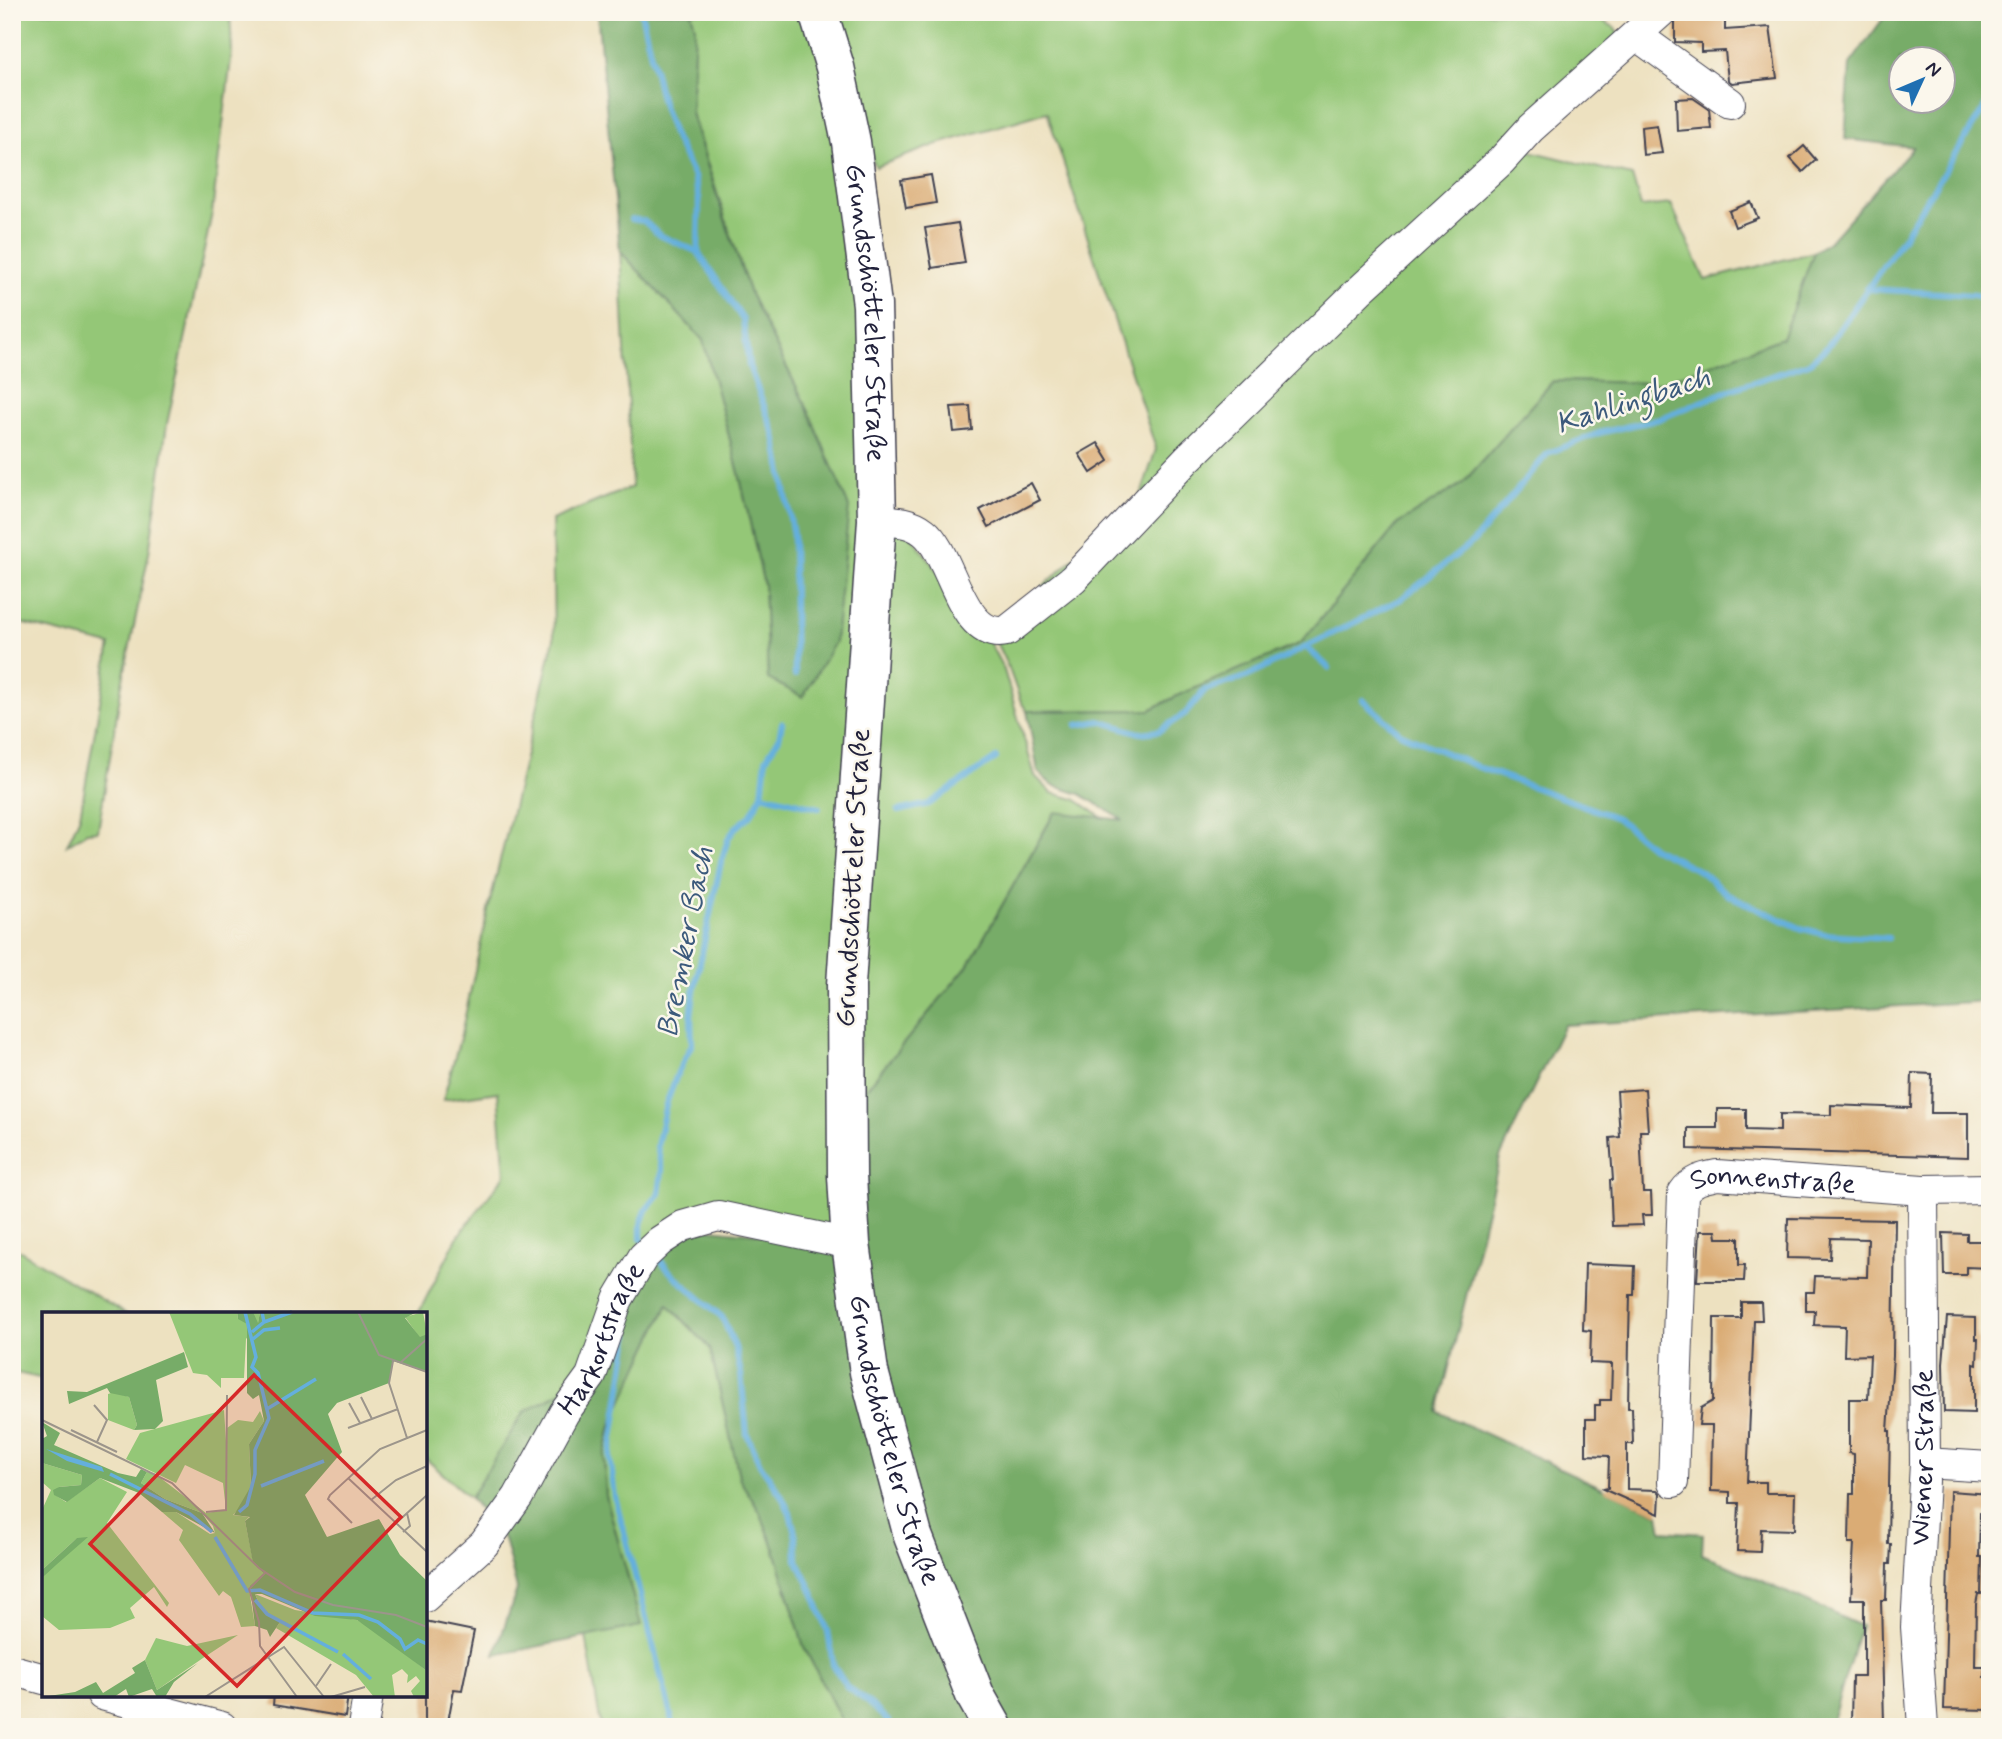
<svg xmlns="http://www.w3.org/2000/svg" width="2002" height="1739" font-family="Mynerve,sans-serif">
  <rect width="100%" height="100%" fill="#fbf7ec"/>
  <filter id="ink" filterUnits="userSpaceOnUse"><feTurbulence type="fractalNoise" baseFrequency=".0143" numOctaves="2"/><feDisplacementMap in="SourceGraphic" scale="14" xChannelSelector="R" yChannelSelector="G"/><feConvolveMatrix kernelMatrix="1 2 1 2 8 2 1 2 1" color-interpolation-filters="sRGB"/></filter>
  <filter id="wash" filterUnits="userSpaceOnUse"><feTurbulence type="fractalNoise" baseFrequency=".00686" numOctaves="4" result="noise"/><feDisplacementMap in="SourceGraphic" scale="28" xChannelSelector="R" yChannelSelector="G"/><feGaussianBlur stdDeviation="1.57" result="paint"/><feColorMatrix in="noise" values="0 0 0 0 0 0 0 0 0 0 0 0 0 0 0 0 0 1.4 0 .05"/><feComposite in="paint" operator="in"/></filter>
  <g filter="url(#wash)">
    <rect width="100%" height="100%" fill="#ede1c0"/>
    <!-- green -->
    <g fill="#94c777" stroke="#5b7459" stroke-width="2">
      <polygon points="12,12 230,12 232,51 212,213 167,424 149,553 121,689 98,831 87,832 67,845 80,816 110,645 12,621"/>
      <polygon points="691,12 818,12 872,305 851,1244 718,1216 591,1376 524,1412 470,1498 425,1458 425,1314 418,1314 458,1236 505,1175 498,1092 443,1100 461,1035 488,910 554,639 552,520 632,487 620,251 703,340 739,473 764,585 768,679 809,412 750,294 691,113 695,27"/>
      <polygon points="828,12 1586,12 1614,27 1621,39 1139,501 1156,449 1047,112 938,144 876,167 863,143"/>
      <polygon points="1518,148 1632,176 1641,207 1671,204 1705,280 1814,252 1782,338 1660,383 1553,381 1463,483 1398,524 1301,643 1177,696 1150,710 1027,711 1021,702 1009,669 992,634"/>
      <polygon points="885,525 904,526 985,634 1004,670 1035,776 1052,793 1075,799 1103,818 1053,815 969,964 857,1100"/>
      <polygon points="12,1246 126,1314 44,1314 44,1379 12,1372"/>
      <polygon points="668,1304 710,1348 740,1479 760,1512 775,1550 804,1647 845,1727 601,1727 586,1636 640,1625 606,1496 604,1456 611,1425"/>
    </g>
    <!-- forest -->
    <g fill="#77ac68" stroke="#4c6752" stroke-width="2" fill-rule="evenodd">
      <polygon points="597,12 691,12 695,27 691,113 717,196 750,294 809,412 849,507 835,642 803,697 768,679 764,585 739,473 703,340 620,251"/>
      <path d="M1888,12h102v989l-426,24 -64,132 -62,255 221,102 3,17 41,3 -1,20 159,72 -31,101h-985l-41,-80 -29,-97 -15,-38 -20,-32 -30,-132 -42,-44 -57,121 -7,31 2,40 35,130 -146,29 22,-66 -13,-50 -34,-41 54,-86 67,-36 14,-73 78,-77 167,18 -3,-132 122,-148 86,-152 68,8 -43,-26 -28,-9 -14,-13 -11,-61 123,-1 27,-14 124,-53 97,-119 65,-41 90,-102 107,2 122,-45 32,-86 17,-12 82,-93 -68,-8 5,-75zM1900,60h42v42h-42z"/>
    </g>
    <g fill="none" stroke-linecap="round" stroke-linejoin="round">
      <!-- stream -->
      <g stroke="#64afdd" stroke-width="6">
        <polyline points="641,12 662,103 673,134 694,177 699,198 698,252 743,320 749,366 775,435 793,535 795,675"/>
        <polyline points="631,219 644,221 659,235 698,252"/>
        <polyline points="1867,289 1974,295 1990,299"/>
        <polyline points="1307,648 1329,668"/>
        <polyline points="1363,700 1400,733 1478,767 1617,818 1653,848 1700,871 1728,895 1800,928 1824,934 1888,938"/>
        <polyline points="1077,725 1100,721 1140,733 1159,731 1186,713 1205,690 1246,677 1401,599 1474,541 1548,453 1599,433 1659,419 1730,390 1809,363 1827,347 1898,245 1990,99"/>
        <polyline points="762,794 819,808"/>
        <polyline points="898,811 929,804 996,758"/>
        <polyline points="646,1245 641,1239 641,1224 646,1210 659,1194 662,1171 657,1146 666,1104 678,1072 692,1044 691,1017 694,991 721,862 728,839 735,828 750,816 762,794 766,759 779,738 782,723"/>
        <polyline points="656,1256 673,1275 722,1317 735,1347 741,1374 747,1434 760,1464 781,1495 790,1513 796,1537 797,1560 812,1590 828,1631 833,1665 847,1687 868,1702 888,1721 889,1727"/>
        <polyline points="629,1336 610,1457 615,1497 674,1727"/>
      </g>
    </g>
    <g id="blocks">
      <!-- building -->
      <g fill="#daac75">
        <polygon points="1725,14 1725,30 1770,27 1777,78 1732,83 1728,80 1725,51 1701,52 1701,43 1675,42 1675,22 1678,15"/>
        <polygon points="1693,98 1709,109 1711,128 1677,131 1676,99"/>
        <polygon points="1657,125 1662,153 1643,155 1641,127"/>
        <polygon points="1804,146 1816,160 1803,172 1790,158"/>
        <polygon points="931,175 936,203 906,208 901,180"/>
        <polygon points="1751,202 1758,218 1735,227 1729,211"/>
        <polygon points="958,223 965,263 932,268 925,228"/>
        <polygon points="970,406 972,430 954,432 951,407"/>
        <polygon points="1098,443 1109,461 1091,473 1079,454"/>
        <polygon points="1031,483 1040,500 989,527 980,510"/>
        <polygon points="1912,1073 1932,1074 1931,1113 1968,1113 1968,1157 1688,1149 1688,1128 1717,1128 1717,1109 1746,1109 1746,1130 1780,1131 1780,1114 1831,1115 1831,1105 1911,1108"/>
        <polygon points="1645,1089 1648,1131 1640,1131 1643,1192 1651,1192 1652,1215 1642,1215 1643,1225 1612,1226 1610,1180 1613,1180 1610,1138 1620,1137 1617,1091"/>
        <polygon points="1788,1218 1895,1220 1893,1356 1888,1431 1890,1431 1888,1544 1891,1544 1890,1564 1887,1564 1886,1600 1881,1600 1884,1723 1851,1723 1852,1676 1864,1676 1864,1599 1851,1599 1854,1543 1849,1543 1850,1494 1854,1494 1854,1454 1849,1453 1849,1399 1868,1399 1870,1355 1844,1356 1845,1326 1814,1325 1815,1311 1806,1311 1806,1292 1814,1292 1815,1276 1867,1277 1868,1239 1831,1238 1830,1259 1787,1258"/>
        <polygon points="1700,1231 1716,1231 1717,1238 1739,1238 1739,1265 1745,1265 1744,1281 1697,1281"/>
        <polygon points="1943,1233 1967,1234 1967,1241 1990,1241 1990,1268 1966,1267 1966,1275 1944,1275"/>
        <polygon points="1585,1264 1635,1266 1634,1295 1630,1295 1629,1337 1628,1408 1632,1408 1633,1444 1627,1444 1627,1489 1657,1490 1660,1493 1659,1514 1603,1489 1608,1488 1609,1456 1586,1455 1586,1419 1595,1419 1595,1405 1600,1405 1600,1400 1611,1400 1612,1364 1590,1363 1591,1331 1583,1330"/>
        <polygon points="1741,1302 1761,1302 1762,1320 1754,1320 1747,1482 1766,1482 1766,1493 1795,1493 1794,1530 1761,1529 1760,1552 1737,1551 1739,1503 1730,1503 1730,1492 1711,1491 1712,1425 1699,1425 1701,1408 1713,1401 1714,1318 1741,1318"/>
        <polygon points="1947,1317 1976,1318 1976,1339 1978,1339 1977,1365 1974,1364 1974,1413 1944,1412 1943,1363"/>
        <polygon points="1950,1491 1990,1494 1990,1514 1980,1513 1979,1557 1982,1557 1981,1594 1978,1594 1976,1604 1975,1667 1985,1667 1984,1677 1990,1677 1990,1710 1944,1709"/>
        <polygon points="425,1621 474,1631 462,1690 454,1689 447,1727 425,1727"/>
        <polygon points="274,1695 348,1695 345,1717 273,1705"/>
      </g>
    </g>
  </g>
  <g filter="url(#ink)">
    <use href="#blocks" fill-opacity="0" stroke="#403f4f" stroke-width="2"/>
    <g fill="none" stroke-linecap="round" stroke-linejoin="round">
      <defs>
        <g id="minor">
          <polyline points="1636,35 1730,103"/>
          <path d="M877,520c16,1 33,1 47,12 28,22 37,110 83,99l66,-52 114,-120 172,-168 142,-130 30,-33 130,-116"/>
          <polyline points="1925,1463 1990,1467"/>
          <path id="s1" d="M1673,1482l10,-289c9,-13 19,-15 34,-18l206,15 67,-1"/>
          <path id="s2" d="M425,1597l59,-53 34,-47 46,-84 27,-37 27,-77 25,-42 17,-16 23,-15 35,-10 133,28"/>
          <polyline points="12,1670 44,1679"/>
          <polyline points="102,1695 222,1727"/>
          <polyline points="363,1727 368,1695"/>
          <path id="s3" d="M1923,1727l-7,-100 9,-164 -2,-273"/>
        </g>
        <g id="major">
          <path id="s4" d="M818,12l17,55 16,75 21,163 5,215 -31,465 1,191 4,68 18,128 44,164 62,159 18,32"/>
        </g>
      </defs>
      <!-- minor casing -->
      <use href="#minor" stroke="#403f4f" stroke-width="32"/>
      <!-- major casing -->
      <use href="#major" stroke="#403f4f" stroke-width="41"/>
      <!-- minor -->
      <use href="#minor" stroke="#fff" stroke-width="30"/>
      <!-- major -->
      <use href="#major" stroke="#fff" stroke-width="38"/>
    </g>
  </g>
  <g text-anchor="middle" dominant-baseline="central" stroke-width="5" stroke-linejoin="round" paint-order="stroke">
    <!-- street labels -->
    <g font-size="28" fill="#22223b" stroke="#fbf7ec">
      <text stroke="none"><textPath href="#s4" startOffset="306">Grundschötteler Straße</textPath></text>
      <text transform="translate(854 878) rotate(-87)">Grundschötteler Straße</text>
      <text stroke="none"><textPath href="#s1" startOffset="385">Sonnenstraße</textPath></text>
      <text stroke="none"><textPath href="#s2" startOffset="317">Harkortstraße</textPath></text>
      <text stroke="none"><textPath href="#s4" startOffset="1440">Grundschötteler Straße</textPath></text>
      <text stroke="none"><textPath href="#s3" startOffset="270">Wiener Straße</textPath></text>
    </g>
    <!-- water labels -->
    <g font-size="30" font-style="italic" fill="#3c5a7c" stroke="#fbf7ec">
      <text transform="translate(1633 401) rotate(-18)">Kahlingbach</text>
      <text transform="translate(686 942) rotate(-79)">Bremker Bach</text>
    </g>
  </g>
  <!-- overview -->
  <g transform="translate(42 1312)">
    <rect width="385" height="385" fill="#ede1c0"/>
    <path d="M127,0h68l1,7 1,-7h21l-2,12 -12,15 -2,39h-23v10l-14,-13 -14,-2zM381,0l4,22 -7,4 -15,-21zM72,80l15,5 8,28 -3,5 -26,-10v-26zM182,98l2,31 1,-13 11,-8 15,2 7,-11 4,10 -15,23 2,42 -7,19 -11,10 16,2 -4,4 8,40 -46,-47 58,59 -16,16 6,37 -14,1 -10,-30 -8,-6 -4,5 -40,-56 4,-10 -21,-18h14l34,22 5,-1 -2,-7 -11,-13 -37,-14 -24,-16 6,-11 7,1 52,40 20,-3 -3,-27 -38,-18 -9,18 -50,-24 14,-26zM0,151l40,12 -1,10 -22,2 -4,8 11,7 34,-24 27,14 -20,31 62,80 -2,4 -13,-20 -24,21 5,10 -25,10 -51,2 -17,-14v-38l35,-40 -35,32v-60l9,-20 -9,-8zM213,282l40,16 62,10 17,10 53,41v26h-13l-3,-6 9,-10 -4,-5 -9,7 1,-8 -6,-6 -10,6 3,22h-21l-18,-22 -80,-47 4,-6 -17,-10zM196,323l-35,23 -46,32 -12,-30 11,-22 31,8z" fill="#94c777"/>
    <path d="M195,0h16l5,11 2,-11h157l-12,6 15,19 7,-3v38l-34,-11 -4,22 -52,20 -9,11 14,38 -37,43 22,42 52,-18 21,36 27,26v90l-70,-51 -42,-4 -53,-22h-7l6,14 19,14 -10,15 -3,-7 -12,-4 -5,-40 14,-13 -11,-10 -8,-42 5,-4 -16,-2 17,-29 -2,-42 15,-23 -5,-26 -6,4 -6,-6v-69l-9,-5zM142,40l4,15 -32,13 7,41 -8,8 -21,1 3,-5 -8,-28 -19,-4 -3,-5 -38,16 -2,-13 20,1zM0,110l18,11 -6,12 64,28 18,4 5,-8 6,3 -6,11 24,16 37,14 13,20 -39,-21h-14l-23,-19 -39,-15 -33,24 -13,-7 -1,-5 6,-3 22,-2 1,-10 -40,-12v-24l5,-3zM46,225l-32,28 -14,13v-8l35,-32zM103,348l12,30 41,-27 -24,19 -9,15h-8l-5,-8 -23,8 -3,-8 -12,8h-72l33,-5 21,-10 7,11 32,-20 -3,-5z" fill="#77ac68"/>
    <path d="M4,137l56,18 2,5 -37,-11z" fill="#64afdd"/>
    <path fill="none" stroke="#64afdd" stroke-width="3.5" d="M222,10l28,-10M210,20l12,-10 -2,-10M211,27l11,-9 16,-2M225,97l49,-30M68,162l80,40 22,18M219,174l63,-25M197,200l8,-7 8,-31v-24l14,-32 -11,-45 -6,-6 4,-10 -11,-45M173,225l32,54 13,-1 53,23 46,2 19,7 22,17 5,10 13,-9 9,4M213,288l12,14 71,38M301,342l28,25"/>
    <path fill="none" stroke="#9c958b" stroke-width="2" d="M316,0l21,43 48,17M351,49l-4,22 18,55M358,51l27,-24M319,85l11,22M307,91l11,20M52,93l13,15 -10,22M0,108l130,63 87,85 36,24 38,13 63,10 31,12M306,116l50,-19M29,118l46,22M306,166l79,74M329,188l25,-20 31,-14M164,200l20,-2 1,-115M310,211l-24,-24 2,-4 50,-46 47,-19M353,212l32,-29M361,220l7,-6 -3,-13M223,261l-16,16 10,33 1,24 37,51M274,374l15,-22M163,385l79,-50 40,50M289,385l34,-10"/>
    <path fill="#d62828" fill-opacity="0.15" stroke="#d62828" stroke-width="3.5" d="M212,63l147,142 -164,169 -147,-142z"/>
    <rect width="385" height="385" fill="none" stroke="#22223b" stroke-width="3.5"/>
  </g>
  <!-- margin -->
  <rect width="2002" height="1739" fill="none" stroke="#fbf7ec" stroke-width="42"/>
  <!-- north arrow -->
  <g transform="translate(1922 80) rotate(46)"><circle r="33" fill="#fbf7ec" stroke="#a4a2a5" stroke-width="2"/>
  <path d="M0-5L12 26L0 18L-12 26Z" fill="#1f6fb2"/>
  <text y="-10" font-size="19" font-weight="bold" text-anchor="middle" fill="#22223b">N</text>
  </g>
</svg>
